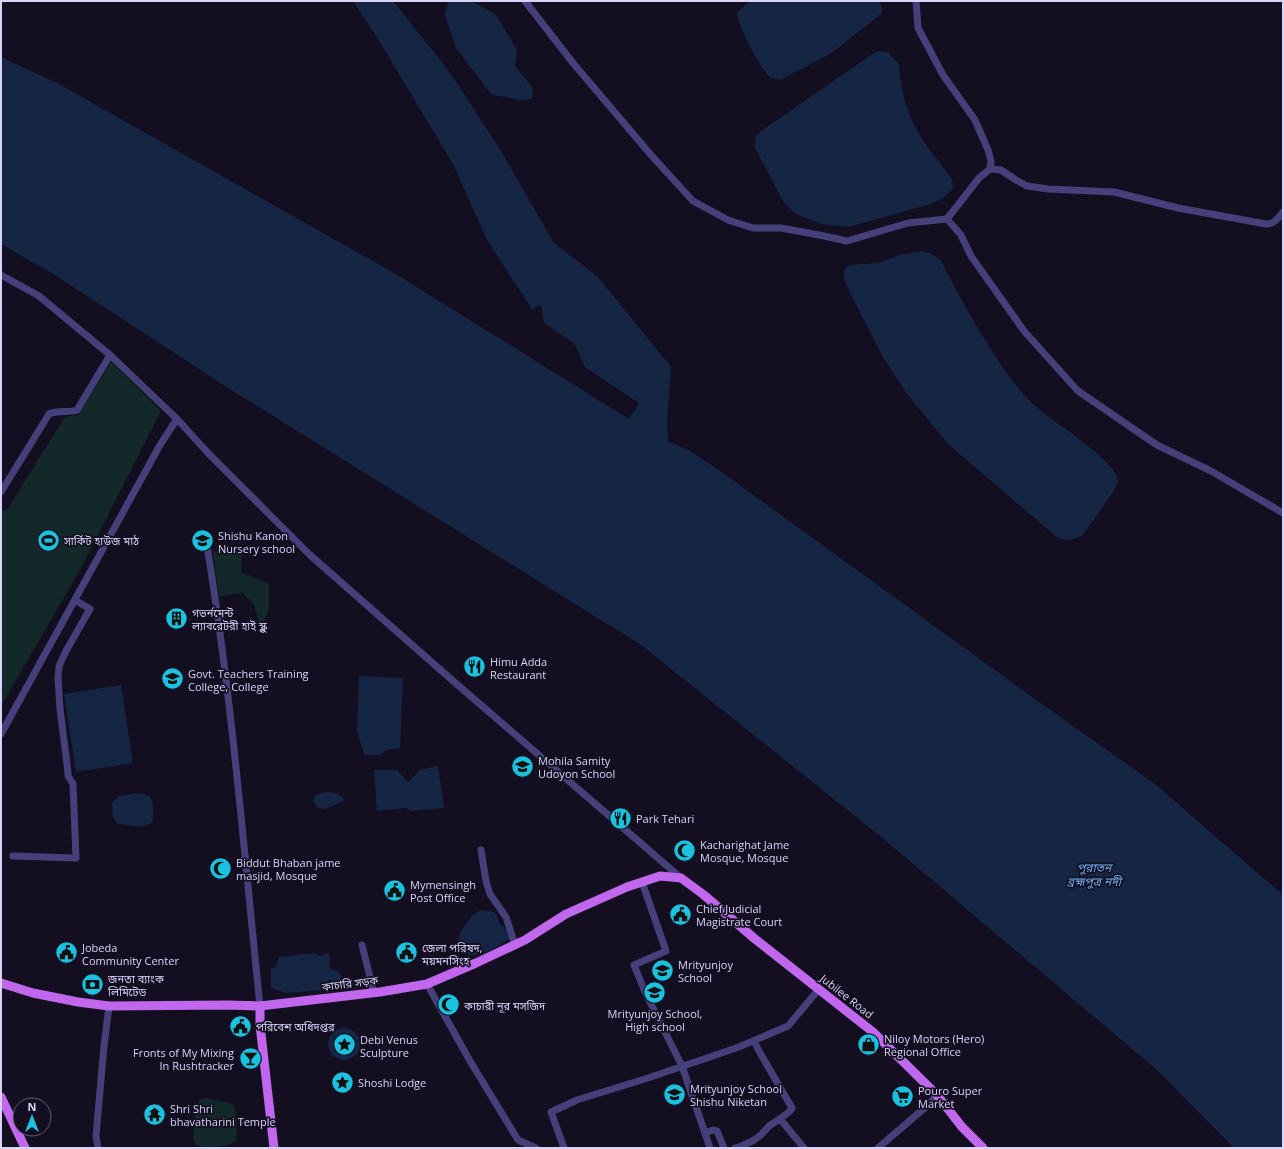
<svg xmlns="http://www.w3.org/2000/svg" width="1284" height="1149" font-family="'Open Sans','Noto Sans Bengali',sans-serif">
  <rect width="100%" height="100%" fill="#130f20"/>
  <!-- green -->
  <g fill="#132929">
    <polygon points="111,362 161,411 80,570 1,706 1,510 7,510 65,417 78,415"/>
    <polygon points="213,551 242,553 241,572 269,584 269,608 263,624 259,622 254,605 243,593 219,596"/>
    <path d="M206,1098l27,6c5,10 4,25 3,37 -7,6 -33,8 -41,3 -4,-13 1,-31 4,-44z"/>
  </g>
  <!-- water -->
  <g fill="#152544">
    <polygon points="353,1 393,1 449,71 498,146 554,243 598,277 671,367 667,422 668,441 690,451 723,473 1046,707 1155,784 1283,895 1283,1148 1234,1148 1157,1070 885,840 641,645 225,386 55,275 1,244 1,57 59,84 394,273 629,419 639,403 585,367 574,343 544,323 541,305 532,309 487,240 453,164 378,39"/>
    <polygon points="448,1 472,1 496,15 517,50 515,66 532,87 533,99 520,100 491,94 456,48 445,15"/>
    <path d="M750,1h129l4,9 -3,5 -50,39 -50,26c-3,-1 -6,-1 -9,-2 -10,-7 -34,-54 -34,-66z"/>
    <polygon points="877,51 888,52 899,64 900,78 905,102 913,123 924,142 952,179 953,189 943,198 931,204 848,227 821,224 796,214 784,203 754,146 756,136 764,129"/>
    <path d="M922,251l8,2 10,6c16,31 32,61 51,90 14,22 28,44 49,61 15,12 73,50 77,67 2,5 -1,9 -3,14l-32,45 -12,4 -11,-1 -111,-95 -41,-50 -23,-35 -34,-66 -6,-15v-6l2,-4 4,-3 28,-2 25,-9z"/>
    <polygon points="359,676 403,678 400,748 386,750 380,755 365,755 357,733"/>
    <polygon points="121,685 133,763 76,772 64,694"/>
    <polygon points="438,766 444,808 411,811 406,808 377,811 374,770 397,770 408,782 420,770"/>
    <path d="M326,792c8,1 13,0 18,7l-2,3 -17,7 -7,-1c-8,-11 -4,-14 8,-16z"/>
    <path d="M139,793l11,3c4,10 4,17 2,27 -19,7 -17,2 -34,1 -6,-7 -6,-13 -6,-21l7,-7z"/>
    <path d="M480,910l14,2 3,4 2,7 9,8 3,6c-14,10 -24,17 -42,19l-2,-4 -10,-8c4,-16 10,-25 23,-34z"/>
    <polygon points="315,953 320,956 329,953 330,969 340,972 342,981 357,980 351,988 338,985 324,990 286,993 271,988 271,968 276,967 279,957"/>
    <circle cx="344" cy="1044" r="16"/>
  </g>
  <g fill="none" stroke-linecap="round" stroke-linejoin="round">
    <!-- minor -->
    <g stroke="#454079" stroke-width="7">
      <polyline points="525,1 573,63 651,155 693,201 728,220 753,228 781,228 819,235 847,241 908,223 947,219 961,235 971,256 1024,331 1078,391 1157,445 1211,471 1283,513"/>
      <polyline points="916,1 918,28 943,75 975,120 988,150 991,161 990,169"/>
      <path d="M947,219l32,-41 11,-9 11,1 15,10 11,6 21,3 66,3 64,16 88,16c8,1 13,-7 17,-12"/>
      <polyline points="1,275 39,296 110,355 177,419 208,453 310,555 452,680 681,878"/>
      <path d="M1,492l48,-78c9,-4 19,-1 28,-4l33,-55"/>
      <path d="M207,546c25,152 37,306 53,460"/>
      <polyline points="1,734 160,445 177,419"/>
      <polyline points="481,850 486,881 490,894 506,917 515,945"/>
      <polyline points="13,856 76,858 73,784 68,776 68,772 60,709 58,678 59,666 66,651 90,609 75,600"/>
      <polyline points="642,882 666,951 634,965 645,992 682,1066 710,1148"/>
      <polyline points="362,945 374,993"/>
      <polyline points="427,984 470,1061 518,1140 536,1148"/>
      <polyline points="754,1041 759,1051 792,1108 790,1111 780,1119"/>
      <polyline points="705,1133 713,1130 717,1131 724,1148"/>
      <polyline points="98,1148 96,1136 104,1046 109,1006"/>
      <polyline points="564,1148 551,1112 577,1100 648,1078 739,1047 788,1026 819,989"/>
      <polyline points="735,1148 742,1146 754,1140 761,1135 769,1126 780,1119 804,1148"/>
      <polyline points="878,1148 927,1106 937,1095"/>
    </g>
    <!-- major -->
    <g stroke="#c167ed" stroke-width="9">
      <polyline points="1,983 33,993 78,1002 109,1006 228,1005 260,1006 380,992 427,984 476,963 525,940 566,914 627,887 660,876 681,878 704,895 755,939 873,1032 937,1095 962,1127 983,1148"/>
      <polyline points="260,1006 260,1025 274,1148"/>
      <polyline points="1,1097 25,1148"/>
    </g>
  </g>
  <!-- icons -->
  <defs>
    <symbol id="stadium-disc" viewBox="-11 -11 22 22"><circle r="9.5" fill="#1ac2df" stroke="#130f20"/><path d="M0-5a6.5 5 0 1 0 0 10a6.5 5 0 1 0 0-10ZM-3.5-1.8h7v3.6h-7Z" fill="#111"/></symbol>
    <symbol id="school-disc" viewBox="-11 -11 22 22"><circle r="9.5" fill="#1ac2df" stroke="#130f20"/><path d="M0-5L7-2L0 1L-7-2ZM-4 1L0 2.5L4 1V4Q0 6-4 4Z" fill="#111"/></symbol>
    <symbol id="building-disc" viewBox="-11 -11 22 22"><circle r="9.5" fill="#1ac2df" stroke="#130f20"/><path d="M-4-6H4V6H1V3H-1V6H-4ZM-2.5-4.3h1.7v1.8h-1.7ZM.8-4.3h1.7v1.8H.8ZM-2.5-1h1.7V.8h-1.7ZM.8-1h1.7V.8H.8Z" fill="#111"/></symbol>
    <symbol id="restaurant-disc" viewBox="-11 -11 22 22"><circle r="9.5" fill="#1ac2df" stroke="#130f20"/><path d="M-5-6h1v4h1v-4h1v4h1v-4h1v5L-1.5 .5V6h-2V.5L-5-1ZM5-6V6H3V1.5H1.5Q1.5-4 5-6Z" fill="#111"/></symbol>
    <symbol id="university-disc" viewBox="-11 -11 22 22"><circle r="9.5" fill="#1ac2df" stroke="#130f20"/><path d="M0-5L7-2L0 1L-7-2ZM-4 1L0 2.5L4 1V4Q0 6-4 4Z" fill="#111"/></symbol>
    <symbol id="mosque-disc" viewBox="-11 -11 22 22"><circle r="9.5" fill="#1ac2df" stroke="#130f20"/><path d="M3.5-4.9A6 6 0 1 0 3.5 4.9A5 5 0 1 1 3.5-4.9Z" fill="#111"/></symbol>
    <symbol id="civic-disc" viewBox="-11 -11 22 22"><circle r="9.5" fill="#1ac2df" stroke="#130f20"/><path d="M-.6-6.5H3V-4.5H.6V-3L4-1V1h2V6H-6V1h2V-1L-.6-3ZM-1.2 2.5V6h2.4V2.5Z" fill="#111"/></symbol>
    <symbol id="bank-disc" viewBox="-11 -11 22 22"><circle r="9.5" fill="#1ac2df" stroke="#130f20"/><path d="M-6-4H6V4H-6ZM0-2.3a2.3 2.3 0 1 0 0 4.6a2.3 2.3 0 1 0 0-4.6Z" fill="#111"/></symbol>
    <symbol id="shop-disc" viewBox="-11 -11 22 22"><circle r="9.5" fill="#1ac2df" stroke="#130f20"/><path d="M-5-2.5h2.3a2.7 3.5 0 0 1 5.4 0H5L5.5 6h-11ZM-1.5-2.5h3a1.5 2.3 0 0 0-3 0Z" fill="#111"/></symbol>
    <symbol id="sight-disc" viewBox="-11 -11 22 22"><circle r="9.5" fill="#1ac2df" stroke="#130f20"/><path d="M0-6L1.8-2.2L6-1.7L2.9 1.2L3.7 5.4L0 3.3L-3.7 5.4L-2.9 1.2L-6-1.7L-1.8-2.2Z" fill="#111"/></symbol>
    <symbol id="bar-disc" viewBox="-11 -11 22 22"><circle r="9.5" fill="#1ac2df" stroke="#130f20"/><path d="M-6-5H6L.8 .8V4.5H3.5V6h-7V4.5H-.8V.8Z" fill="#111"/></symbol>
    <symbol id="supermarket-disc" viewBox="-11 -11 22 22"><circle r="9.5" fill="#1ac2df" stroke="#130f20"/><path d="M-6-5.5h2.5l.6 2H6L4.5 2H-2.5L-4.4-4H-6ZM-1.5 3.2a1.3 1.3 0 1 0 .1 0ZM3 3.2a1.3 1.3 0 1 0 .1 0Z" fill="#111"/></symbol>
    <symbol id="temple-disc" viewBox="-11 -11 22 22"><circle r="9.5" fill="#1ac2df" stroke="#130f20"/><path d="M0-6L5-2H3V0L6.5 2.5H4V6H1.5V3h-3V6H-4V2.5H-6.5L-3 0V-2H-5Z" fill="#111"/></symbol>
  </defs>
  <g fill-rule="evenodd">
    <use href="#stadium-disc" x="36" y="528" width="25" height="25"/>
    <use href="#school-disc" x="190" y="528" width="25" height="25"/>
    <use href="#building-disc" x="164" y="606" width="25" height="25"/>
    <use href="#restaurant-disc" x="462" y="654" width="25" height="25"/>
    <use href="#university-disc" x="160" y="666" width="25" height="25"/>
    <use href="#school-disc" x="510" y="754" width="25" height="25"/>
    <use href="#restaurant-disc" x="608" y="806" width="25" height="25"/>
    <use href="#mosque-disc" x="672" y="838" width="25" height="25"/>
    <use href="#mosque-disc" x="208" y="856" width="25" height="25"/>
    <use href="#civic-disc" x="382" y="878" width="25" height="25"/>
    <use href="#civic-disc" x="668" y="902" width="25" height="25"/>
    <use href="#civic-disc" x="54" y="940" width="25" height="25"/>
    <use href="#civic-disc" x="394" y="940" width="25" height="25"/>
    <use href="#school-disc" x="650" y="958" width="25" height="25"/>
    <use href="#bank-disc" x="80" y="972" width="25" height="25"/>
    <use href="#school-disc" x="642" y="980" width="25" height="25"/>
    <use href="#mosque-disc" x="436" y="992" width="25" height="25"/>
    <use href="#civic-disc" x="228" y="1014" width="25" height="25"/>
    <use href="#shop-disc" x="856" y="1032" width="25" height="25"/>
    <use href="#sight-disc" x="332" y="1032" width="25" height="25"/>
    <use href="#bar-disc" x="238" y="1046" width="25" height="25"/>
    <use href="#sight-disc" x="330" y="1070" width="25" height="25"/>
    <use href="#school-disc" x="662" y="1082" width="25" height="25"/>
    <use href="#supermarket-disc" x="890" y="1084" width="25" height="25"/>
    <use href="#temple-disc" x="142" y="1102" width="25" height="25"/>
  </g>
  <g text-anchor="middle" dominant-baseline="central" stroke-width="3.5" stroke-linejoin="round" paint-order="stroke">
    <!-- poi labels -->
    <g font-size="11" fill="#d9d3fa" stroke="#130f20" text-anchor="start">
      <text x="218" y="535">Shishu Kanon<tspan x="218" dy="13">Nursery school</tspan></text>
      <text x="64" y="540">সার্কিট হাউজ মাঠ</text>
      <text x="192" y="612">গভর্নমেন্ট<tspan x="192" dy="13">ল্যাবরেটরী হাই স্কুল</tspan></text>
      <text x="490" y="661">Himu Adda<tspan x="490" dy="13">Restaurant</tspan></text>
      <text x="188" y="673">Govt. Teachers Training<tspan x="188" dy="13">College, College</tspan></text>
      <text x="538" y="760">Mohila Samity<tspan x="538" dy="13">Udoyon School</tspan></text>
      <text x="636" y="818">Park Tehari</text>
      <text x="700" y="844">Kacharighat Jame<tspan x="700" dy="13">Mosque, Mosque</tspan></text>
      <text x="236" y="862">Biddut Bhaban jame<tspan x="236" dy="13">masjid, Mosque</tspan></text>
      <text x="410" y="884">Mymensingh<tspan x="410" dy="13">Post Office</tspan></text>
      <text x="696" y="908">Chief Judicial<tspan x="696" dy="13">Magistrate Court</tspan></text>
      <text x="82" y="947">Jobeda<tspan x="82" dy="13">Community Center</tspan></text>
      <text x="422" y="947">জেলা পরিষদ,<tspan x="422" dy="13">ময়মনসিংহ</tspan></text>
      <text x="678" y="964">Mrityunjoy<tspan x="678" dy="13">School</tspan></text>
      <text x="108" y="978">জনতা ব্যাংক<tspan x="108" dy="13">লিমিটেড</tspan></text>
      <text x="464" y="1005">কাচারী নূর মসজিদ</text>
      <text x="655" y="1013" text-anchor="middle">Mrityunjoy School,<tspan x="655" dy="13">High school</tspan></text>
      <text x="256" y="1026">পরিবেশ অধিদপ্তর</text>
      <text x="884" y="1038">Niloy Motors (Hero)<tspan x="884" dy="13">Regional Office</tspan></text>
      <text x="360" y="1039">Debi Venus<tspan x="360" dy="13">Sculpture</tspan></text>
      <text x="234" y="1052" text-anchor="end">Fronts of My Mixing<tspan x="234" dy="13">In Rushtracker</tspan></text>
      <text x="358" y="1082">Shoshi Lodge</text>
      <text x="690" y="1088">Mrityunjoy School<tspan x="690" dy="13">Shishu Niketan</tspan></text>
      <text x="918" y="1090">Pouro Super<tspan x="918" dy="13">Market</tspan></text>
      <text x="170" y="1108">Shri Shri<tspan x="170" dy="13">bhavatharini Temple</tspan></text>
    </g>
    <!-- street labels -->
    <g font-size="11" fill="#d9d3fa" stroke="#130f20">
      <text transform="translate(350 983) rotate(-7)">কাচারি সড়ক</text>
      <text transform="translate(847 996) rotate(38)">Jubilee Road</text>
    </g>
    <!-- water labels -->
    <g font-size="12" font-style="italic" fill="#6dadee" stroke="#130f20">
      <text x="1094" y="867">পুরাতন<tspan x="1094" dy="14">ব্রহ্মপুত্র নদী</tspan></text>
    </g>
  </g>
  <!-- border -->
  <rect width="1284" height="1149" fill="none" stroke="#d9d3fa" stroke-width="4"/>
  <!-- north arrow -->
  <g transform="translate(32 1117)"><circle r="19" fill="#130f20" stroke="#625d77"/>
  <path d="M0-3L7 15L0 10L-7 15Z" fill="#1ac2df"/>
  <text y="-6" font-size="11" font-weight="bold" text-anchor="middle" fill="#d9d3fa">N</text>
  </g>
</svg>
